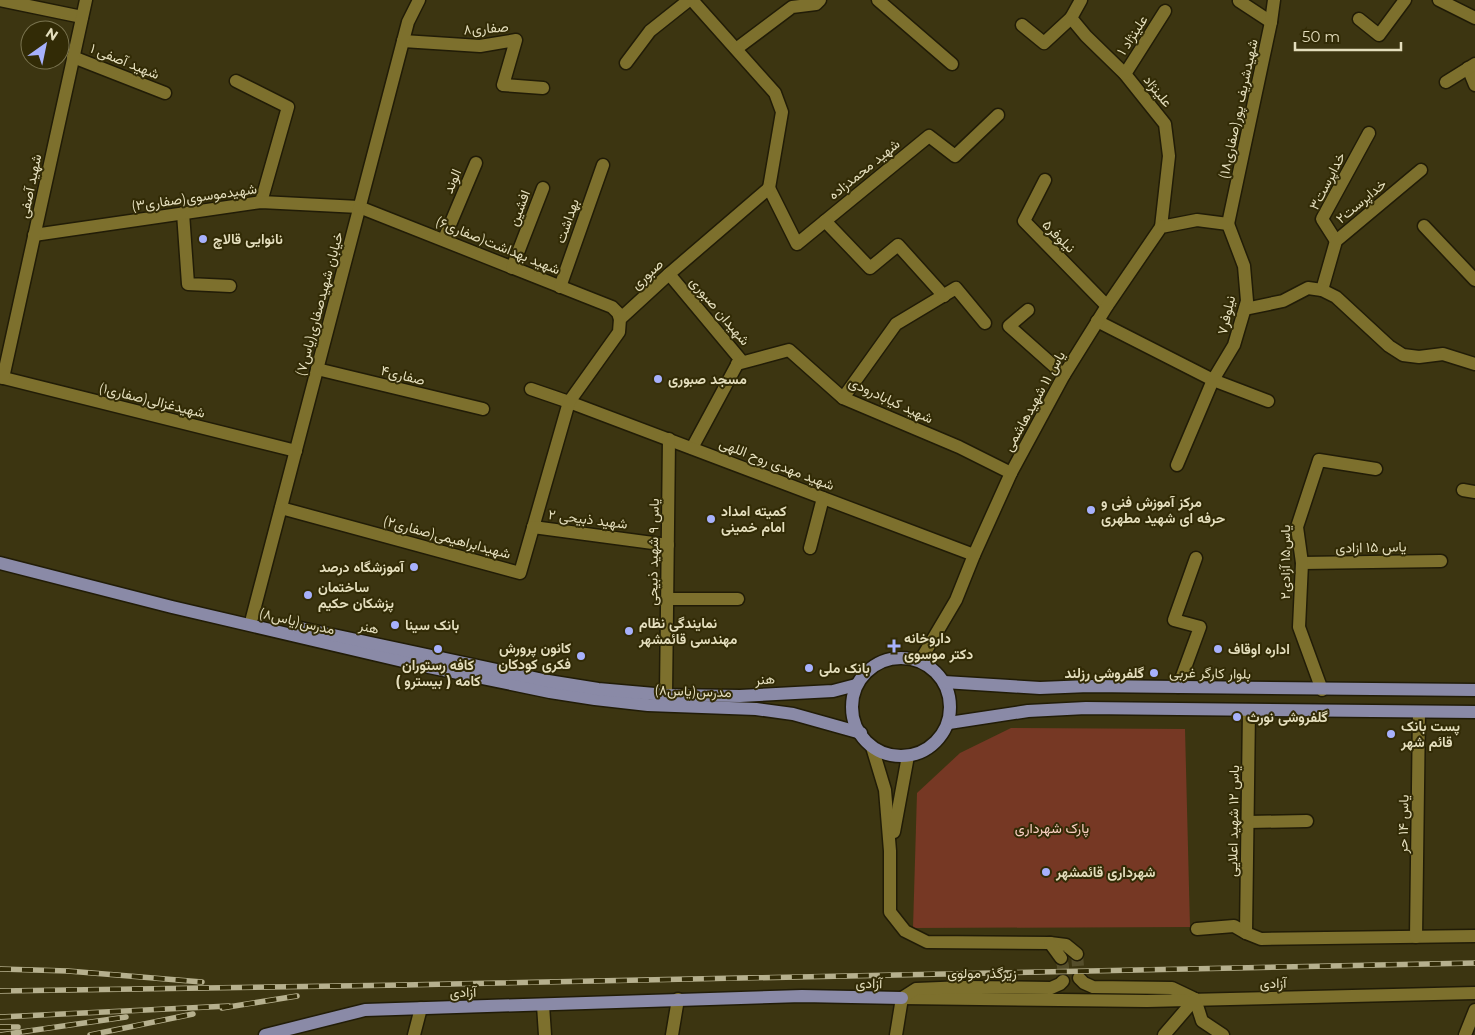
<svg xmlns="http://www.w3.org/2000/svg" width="1475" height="1035" font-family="Montserrat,Vazirmatn,sans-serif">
  <rect width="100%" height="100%" fill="#3c3511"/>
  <!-- green -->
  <polygon fill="#763824" points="1011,728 1185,729 1190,927 913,928 917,793 960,753"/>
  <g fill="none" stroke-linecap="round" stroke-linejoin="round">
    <!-- minor-tunnel -->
    <g stroke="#554e2b" stroke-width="12" stroke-dasharray="12 6" stroke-linecap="butt">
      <polyline points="1077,954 1079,978"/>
      <polyline points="1061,958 1063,966 1063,981"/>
    </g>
    <defs>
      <g id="minor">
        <polyline points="0,0 82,17"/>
        <polyline points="692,0 775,93 782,112 769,188"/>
        <polyline points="878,0 952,64"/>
        <polyline points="1081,0 1071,18 1086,36 1125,74 1165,124 1169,156 1161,227"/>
        <polyline points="1439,0 1475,18"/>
        <polyline points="1239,1 1271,22"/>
        <polyline points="1359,19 1379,35 1405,0"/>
        <polyline points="1022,25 1044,43 1071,18"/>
        <polyline points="403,41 480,46 516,40 503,85 543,88"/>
        <polyline points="736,49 792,7 816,4 820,0"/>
        <polyline points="73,57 165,93"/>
        <polyline points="626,63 650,31 689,0"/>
        <polyline points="1468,68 1475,85"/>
        <polyline points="1125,74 1165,11"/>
        <polyline points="236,81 288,107 261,202"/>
        <polyline points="1446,82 1475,64"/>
        <polyline points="1045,180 1024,221 1107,306"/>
        <polyline points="769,188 797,244 929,136 955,156 998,115"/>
        <polyline points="183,213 188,284 230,286"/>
        <polyline points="825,221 870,268 898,245 944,296"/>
        <polyline points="1228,224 1271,22 1274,0"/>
        <polyline points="1424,226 1475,280"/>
        <polyline points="34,235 261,202 359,207 612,307 618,313 620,319"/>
        <polyline points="444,239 476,163"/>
        <polyline points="1336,241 1322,219 1369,133"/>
        <polyline points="512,268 543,188"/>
        <polyline points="669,274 740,359 692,448"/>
        <polyline points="560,287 603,165"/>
        <polyline points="1322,290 1336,241 1421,170"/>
        <polyline points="1245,309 1283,301 1308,288 1322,290 1336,297 1389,346 1403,355 1419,357 1443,354 1475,364"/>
        <polyline points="1028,310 1009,326 1064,375"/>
        <polyline points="1097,321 1213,380 1268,401"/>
        <polyline points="737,364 789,350 843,398 959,447 1011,473"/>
        <polyline points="317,369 483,409"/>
        <polyline points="0,377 296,451"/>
        <polyline points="3,378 86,0"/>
        <polyline points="531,389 569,402 974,555"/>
        <polyline points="843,398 896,324 956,288 985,323"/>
        <polyline points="1177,465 1213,380 1234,345 1247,301 1244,266 1228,224"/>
        <polyline points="1463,490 1475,492"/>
        <polyline points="281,508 520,573 569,402 619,332 620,319 669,274 769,188"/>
        <polyline points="533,527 668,545"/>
        <polyline points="810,548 823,498"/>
        <polyline points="1302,563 1441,561"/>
        <polyline points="667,599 738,599"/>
        <polyline points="252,618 408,22 419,0"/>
        <polyline points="920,661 956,600 974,555 1011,473 1064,375 1107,306 1161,227 1197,220 1228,224"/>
        <polyline points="1178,687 1200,627 1174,620 1196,558"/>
        <polyline points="1322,690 1299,627 1302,563 1297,527 1319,460 1376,469"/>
        <polyline points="666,695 669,439"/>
        <polyline points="872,747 885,790 890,851 890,912 905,931 927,942 1050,943 1066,945 1077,954"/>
        <polyline points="1248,822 1307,821"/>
        <polyline points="894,832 908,756"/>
        <polyline points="1197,929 1234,926 1246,933 1261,939 1475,936"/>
        <polyline points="1246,933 1249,710"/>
        <polyline points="1416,937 1419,712"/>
        <polyline points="1050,943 1061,958"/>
        <polyline points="1079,978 1084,983 1093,987 1172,988 1193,998"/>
        <polyline points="902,998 1147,1001 1475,993"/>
        <polyline points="902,998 916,989 965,987 1051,988 1060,984 1063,981"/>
        <polyline points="1195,999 1202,1021 1223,1035"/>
        <polyline points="543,1005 545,1035"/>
        <polyline points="414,1035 421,1008"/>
        <polyline points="672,1035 678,999"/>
        <polyline points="896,1035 902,998"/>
        <polyline points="1164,1035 1195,999"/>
        <polyline points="1465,1035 1475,1010"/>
      </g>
      <g id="major">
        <polyline points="0,563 172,607 424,666 550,692 595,699 648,705 756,709 793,714 861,733"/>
        <polyline points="296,627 548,681 598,689 666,695 740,696 833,691 856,685"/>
        <circle cx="901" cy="707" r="49"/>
        <polyline points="944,682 1040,688 1089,686 1475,690"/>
        <polyline points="949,723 1028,711 1086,708 1475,712"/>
        <polyline points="265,1035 365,1010 802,996 902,998"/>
      </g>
    </defs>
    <!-- minor casing -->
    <use href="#minor" stroke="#211c07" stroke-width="15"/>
    <!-- major casing -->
    <use href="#major" stroke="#211c07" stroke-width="15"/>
    <!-- minor -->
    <use href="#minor" stroke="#7d702d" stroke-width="12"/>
    <!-- major -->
    <use href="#major" stroke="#8a8aa7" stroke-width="12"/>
    <defs>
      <g id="rail">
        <polyline points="0,969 68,971 202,982"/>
        <polyline points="0,991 404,985 1475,963"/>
        <polyline points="222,1008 297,996"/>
        <polyline points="0,1017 229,1006"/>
        <polyline points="0,1027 18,1027"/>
        <polyline points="0,1035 126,1017"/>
        <polyline points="90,1035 193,1014"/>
      </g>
    </defs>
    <!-- rail casing -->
    <use href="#rail" stroke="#b6b08e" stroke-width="5.5"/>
    <!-- rail -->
    <use href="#rail" stroke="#322b06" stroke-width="4" stroke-dasharray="11" stroke-linecap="butt"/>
  </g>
  <!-- markers -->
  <g fill="#a7b1fc" stroke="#322b06" stroke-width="2">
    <circle cx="203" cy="239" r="5"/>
    <circle cx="658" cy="379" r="5"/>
    <circle cx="1091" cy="510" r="5"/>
    <circle cx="711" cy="519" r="5"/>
    <circle cx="414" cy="567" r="5"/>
    <circle cx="308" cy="595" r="5"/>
    <circle cx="395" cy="625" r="5"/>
    <circle cx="629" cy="631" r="5"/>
    <path d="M891.5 638.5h5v5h5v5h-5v5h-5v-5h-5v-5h5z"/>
    <circle cx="438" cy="649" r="5"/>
    <circle cx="1218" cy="649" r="5"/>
    <circle cx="581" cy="656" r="5"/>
    <circle cx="809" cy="668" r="5"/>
    <circle cx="1154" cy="673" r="5"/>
    <circle cx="1237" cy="717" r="5"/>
    <circle cx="1391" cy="734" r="5"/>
    <circle cx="1046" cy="872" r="5"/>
  </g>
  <g text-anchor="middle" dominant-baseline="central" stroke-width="4" stroke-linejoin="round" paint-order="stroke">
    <!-- street labels -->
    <g font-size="14" fill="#e4debd" stroke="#322b06">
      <text transform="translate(486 28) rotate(-4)">صفاری۸</text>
      <text transform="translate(1132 35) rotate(-57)">علینژاد ۱</text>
      <text transform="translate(125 61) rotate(22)">شهید آصفی ۱</text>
      <text transform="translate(1158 91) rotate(51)">علینژاد</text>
      <text transform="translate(1238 109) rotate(-78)">شهیدشریف پور(صفاری۱۸)</text>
      <text transform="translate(864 169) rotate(-39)">شهید محمدزاده</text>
      <text transform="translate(452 181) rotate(-67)">الوند</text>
      <text transform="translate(1327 181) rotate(-63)">خداپرست۳</text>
      <text transform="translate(30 186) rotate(-78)">شهید آصفی</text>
      <text transform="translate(194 197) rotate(-8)">شهیدموسوی(صفاری۳)</text>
      <text transform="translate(1361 201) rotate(-40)">خداپرست۲</text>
      <text transform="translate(519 208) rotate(-69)">افشین</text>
      <text transform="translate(567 221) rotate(-71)">بهداشت</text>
      <text transform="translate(1059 236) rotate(45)">نیلوفر۵</text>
      <text transform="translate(498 245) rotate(22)">شهید بهداشت(صفاری۶)</text>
      <text transform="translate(647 274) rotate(-42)">صبوری</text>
      <text transform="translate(319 304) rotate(-75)">خیابان شهیدصفاری(یاس۷)</text>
      <text transform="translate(720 311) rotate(50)">شهیدان صبوری</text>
      <text transform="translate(1226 315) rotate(-77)">نیلوفر۷</text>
      <text transform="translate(403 375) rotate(14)">صفاری۴</text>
      <text transform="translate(152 400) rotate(14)">شهیدغزالی(صفاری۱)</text>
      <text transform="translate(891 400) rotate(25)">شهید کیابادرودی</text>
      <text transform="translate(1034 401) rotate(-61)">یاس ۱۱ شهیدهاشمی</text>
      <text transform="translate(777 464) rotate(21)">شهید مهدی روح اللهی</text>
      <text transform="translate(588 519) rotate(7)">شهید ذبیحی ۲</text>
      <text transform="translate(447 537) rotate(15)">شهیدابراهیمی(صفاری۲)</text>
      <text transform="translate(1371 547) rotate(-1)">یاس ۱۵ ازادی</text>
      <text transform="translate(653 552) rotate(-89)">یاس ۹ شهید ذبیحی</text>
      <text transform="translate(1285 562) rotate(-90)">یاس۱۵ آزادی۲</text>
      <text transform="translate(297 621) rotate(13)">مدرس(یاس۸)</text>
      <text transform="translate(369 627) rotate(12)">هنر</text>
      <text transform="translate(1210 673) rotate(1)">بلوار کارگر غربی</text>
      <text transform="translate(765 679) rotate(-3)">هنر</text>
      <text transform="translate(693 691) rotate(2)">مدرس(یاس۸)</text>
      <text transform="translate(1233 821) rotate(-89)">یاس ۱۲ شهید اعلایی</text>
      <text transform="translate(1403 824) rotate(-89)">یاس ۱۴ حر</text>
      <text x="982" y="973">زیرگذر مولوی</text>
      <text transform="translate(869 983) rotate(1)">آزادی</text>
      <text transform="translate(1273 983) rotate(-1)">آزادی</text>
      <text transform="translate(463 992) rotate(-2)">آزادی</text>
    </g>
    <!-- poi labels -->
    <g font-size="14" font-weight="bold" fill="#e4debd" stroke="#322b06" text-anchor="start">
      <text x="213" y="239">نانوایی قالاچ</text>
      <text x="668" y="379">مسجد صبوری</text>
      <text x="1101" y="502">مرکز آموزش فنی و<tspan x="1101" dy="16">حرفه ای شهید مطهری</tspan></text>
      <text x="721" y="511">کمیته امداد<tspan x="721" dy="16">امام خمینی</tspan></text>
      <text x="404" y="567" text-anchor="end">آموزشگاه درصد</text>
      <text x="318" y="587">ساختمان<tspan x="318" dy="16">پزشکان حکیم</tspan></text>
      <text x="639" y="623">نمایندگی نظام<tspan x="639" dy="16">مهندسی قائمشهر</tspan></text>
      <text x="405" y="625">بانک سینا</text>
      <text x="904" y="638">داروخانه<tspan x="904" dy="16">دکتر موسوی</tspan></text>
      <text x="571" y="648" text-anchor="end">کانون پرورش<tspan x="571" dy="16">فکری کودکان</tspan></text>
      <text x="1228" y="649">اداره اوقاف</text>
      <text x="438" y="665" text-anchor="middle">کافه رستوران<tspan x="438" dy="16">کامه ( بیسترو )</tspan></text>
      <text x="819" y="668">بانک ملی</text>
      <text x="1144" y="673" text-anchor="end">گلفروشی رزلند</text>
      <text x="1247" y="717">گلفروشی نورث</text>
      <text x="1401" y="726">پست بانک<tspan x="1401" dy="16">قائم شهر</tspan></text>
      <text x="1056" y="872">شهرداری قائمشهر</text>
    </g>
    <!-- park labels -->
    <g font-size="14" fill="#fad0c3" stroke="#322b06">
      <text x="1052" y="828">پارک شهرداری</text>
    </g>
  </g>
  <!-- north arrow -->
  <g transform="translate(45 45) rotate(33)"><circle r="24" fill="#322b06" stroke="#79734f"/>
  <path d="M0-4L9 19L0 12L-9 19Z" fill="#a7b1fc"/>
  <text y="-8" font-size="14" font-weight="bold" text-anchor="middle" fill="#e4debd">N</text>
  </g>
  <!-- scale -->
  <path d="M1295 42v8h106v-8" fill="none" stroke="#e4debd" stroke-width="2.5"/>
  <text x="1302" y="42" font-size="15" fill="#e4debd" stroke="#322b06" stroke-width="4" paint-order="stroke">50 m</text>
</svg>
